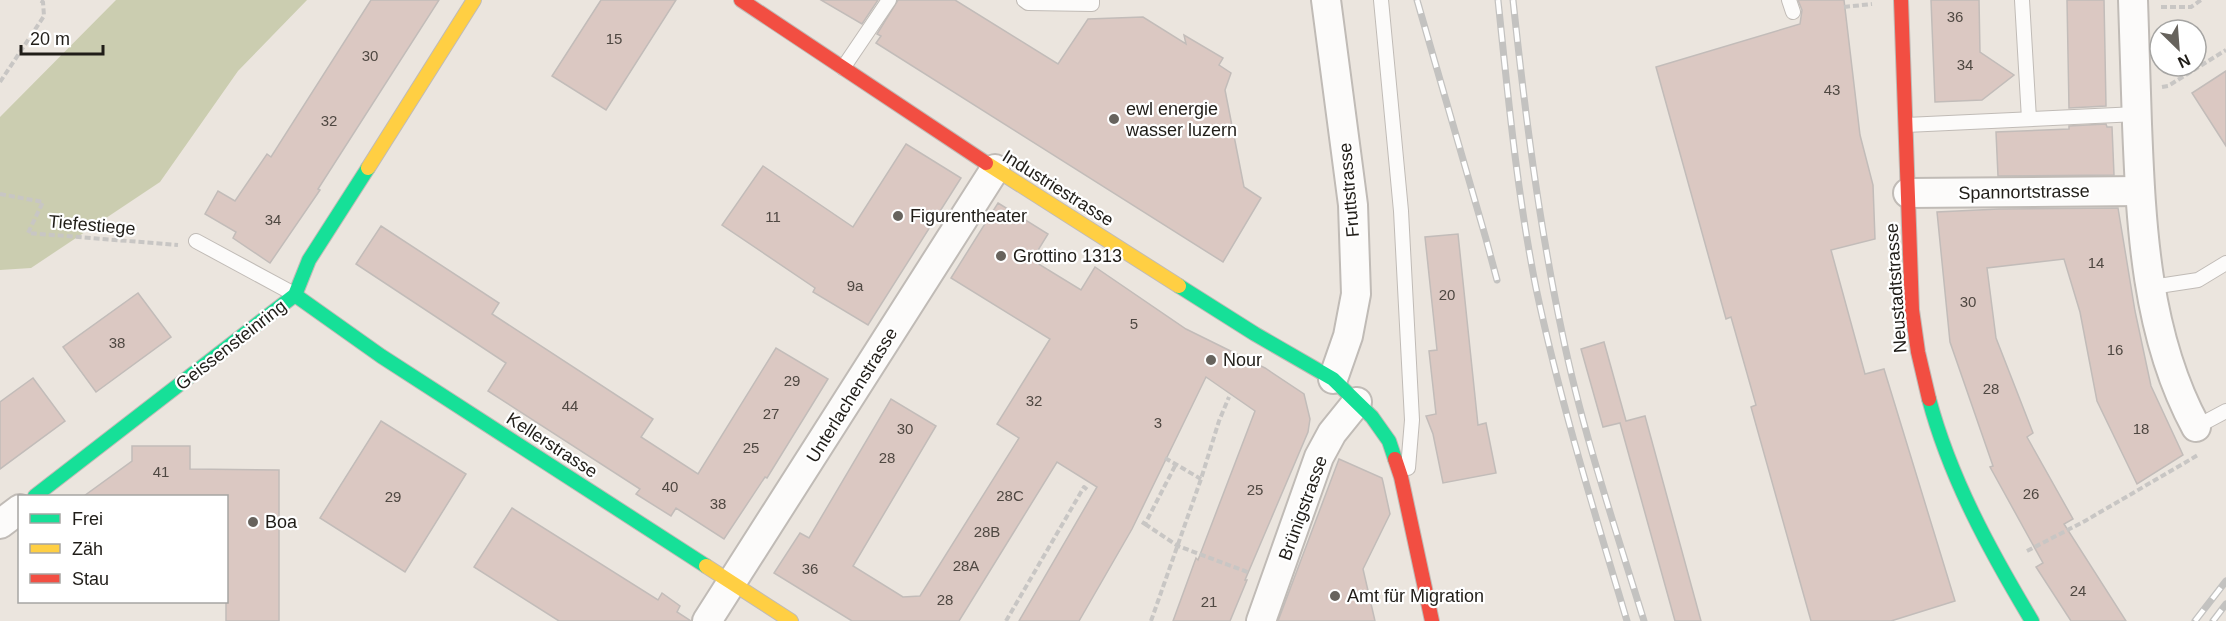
<svg xmlns="http://www.w3.org/2000/svg" width="2226" height="621" font-family="Arial,sans-serif">
  <rect width="100%" height="100%" fill="#ebe5de"/>
  <!-- green -->
  <polygon fill="#cbcdb0" points="116,0 307,0 238,71 160,182 31,268 0,270 0,117"/>
  <!-- building -->
  <g fill="#dbc8c2" stroke="#c2bcb9" stroke-width="1.5">
    <polygon points="371,0 439,0 318,189 320,190 270,263 233,238 236,232 205,214 218,191 235,201 267,154 271,157"/>
    <polygon points="601,0 676,0 606,110 552,76"/>
    <polygon points="821,0 878,0 862,24"/>
    <polygon points="898,0 955,0 1058,64 1088,19 1143,17 1186,44 1184,35 1223,58 1219,65 1231,73 1225,90 1244,187 1261,198 1223,262 876,43 881,36 877,34"/>
    <polygon points="1798,0 1844,0 1860,135 1873,185 1875,239 1831,250 1865,374 1884,369 1955,601 1891,621 1811,621 1751,407 1756,405 1731,317 1726,319 1656,67 1800,24 1802,10"/>
    <polygon points="1931,0 1979,0 1980,52 2014,75 1982,100 1935,102"/>
    <polygon points="2067,0 2104,0 2106,106 2069,108"/>
    <polygon points="2226,71 2226,146 2192,93"/>
    <polygon points="2106,124 2107,127 2112,127 2114,175 1998,176 1996,132 2069,129 2069,126"/>
    <polygon points="906,144 961,178 868,325 813,292 815,288 722,225 763,166 853,227"/>
    <polygon points="998,203 1048,234 1032,260 1081,290 1095,267 1186,329 1265,368 1304,394 1310,419 1308,432 1245,580 1247,580 1230,621 1173,621 1196,558 1198,560 1255,411 1206,377 1132,529 1079,621 1019,621 1097,487 1057,462 959,621 852,621 774,573 800,533 809,538 891,399 936,426 853,566 903,597 920,596 1019,438 997,424 1050,339 951,278"/>
    <polygon points="2118,208 2135,311 2151,386 2183,455 2137,484 2097,401 2080,312 2064,259 1987,268 1996,338 2033,433 2027,437 2073,519 2064,524 2126,621 2071,621 2036,567 2043,563 1990,467 1993,466 1950,342 1937,212 1999,209"/>
    <polygon points="381,226 499,303 492,314 653,419 641,437 698,474 776,348 828,379 767,478 765,477 724,539 676,508 671,516 636,494 640,489 488,391 506,363 356,264"/>
    <polygon points="1458,234 1478,425 1486,423 1496,473 1443,483 1433,434 1426,416 1436,414 1429,351 1437,350 1425,237"/>
    <polygon points="138,293 171,337 96,392 63,347"/>
    <polygon points="1604,342 1626,421 1645,416 1701,621 1675,621 1620,423 1603,427 1581,349"/>
    <polygon points="33,378 65,421 0,469 0,402"/>
    <polygon points="381,421 466,474 405,572 320,518"/>
    <polygon points="132,446 190,446 190,469 279,470 279,621 226,621 226,496 84,496 132,461"/>
    <polygon points="1339,459 1382,478 1383,482 1390,514 1363,569 1375,621 1278,621"/>
    <polygon points="512,508 658,600 662,593 680,606 677,612 691,621 559,621 474,567"/>
  </g>
  <g fill="none" stroke-linecap="round" stroke-linejoin="round">
    <defs>
      <g id="lane">
        <polyline points="1024,0 1028,3 1092,4 1092,0"/>
        <polyline points="1381,0 1401,211 1412,420 1408,468"/>
        <polyline points="1789,0 1793,12"/>
        <polyline points="2022,0 2029,119"/>
        <polyline points="843,68 889,0"/>
        <polyline points="1906,125 2137,114"/>
        <polyline points="196,241 294,294"/>
        <polyline points="2152,287 2198,280 2226,263"/>
        <polyline points="2196,427 2226,411"/>
      </g>
      <g id="street">
        <polyline points="1326,0 1353,205 1356,294 1348,336 1333,379"/>
        <path d="M2133,0c1,41 3,82 4,124 4,102 9,211 59,303"/>
        <polyline points="1908,193 2140,191"/>
        <polyline points="0,524 20,509"/>
        <polyline points="707,621 995,169"/>
        <polyline points="1261,621 1319,457 1332,433 1357,402"/>
      </g>
      <g id="fast">
        <polyline points="1179,286 1255,334 1333,379 1372,417 1389,441 1395,459"/>
        <polyline points="295,295 381,356 706,566"/>
        <path d="M1929,399c21,79 61,152 103,222"/>
        <polyline points="35,496 295,295 309,260 368,168"/>
      </g>
      <g id="slow">
        <polyline points="986,163 1179,286"/>
        <polyline points="368,168 474,0"/>
        <polyline points="706,566 791,621"/>
      </g>
      <g id="jam">
        <polyline points="741,0 986,163"/>
        <polyline points="1901,0 1912,310 1918,352 1929,399"/>
        <polyline points="1395,459 1401,477 1432,621"/>
      </g>
    </defs>
    <!-- lane casing -->
    <use href="#lane" stroke="#c0bbb6" stroke-width="16"/>
    <!-- street casing -->
    <use href="#street" stroke="#c0bbb6" stroke-width="32"/>
    <!-- fast casing -->
    <use href="#fast" stroke="#c0bbb6" stroke-width="16"/>
    <!-- slow casing -->
    <use href="#slow" stroke="#c0bbb6" stroke-width="16"/>
    <!-- jam casing -->
    <use href="#jam" stroke="#c0bbb6" stroke-width="16"/>
    <!-- path -->
    <g stroke="#c8c6c4" stroke-width="4" stroke-dasharray="6 3" stroke-linecap="butt">
      <polyline points="1844,7 1872,4"/>
      <polyline points="2161,7 2191,7 2201,0"/>
      <polyline points="0,82 44,16 43,2 39,0"/>
      <polyline points="2162,87 2168,86 2226,50"/>
      <polyline points="0,194 43,202 28,233 178,245"/>
      <polyline points="1165,458 1201,479"/>
      <polyline points="1142,522 1145,524 1176,464"/>
      <polyline points="1145,524 1178,546 1250,573"/>
      <polyline points="2027,551 2085,521 2198,455"/>
      <polyline points="1006,621 1084,487 1089,491"/>
      <polyline points="1151,621 1201,479 1219,421 1229,397"/>
    </g>
    <!-- lane -->
    <use href="#lane" stroke="#fcfbfa" stroke-width="14"/>
    <!-- street -->
    <use href="#street" stroke="#fcfbfa" stroke-width="28"/>
    <!-- fast -->
    <use href="#fast" stroke="#16e098" stroke-width="14"/>
    <!-- slow -->
    <use href="#slow" stroke="#ffcf43" stroke-width="14"/>
    <!-- jam -->
    <use href="#jam" stroke="#f24e42" stroke-width="14"/>
    <defs>
      <g id="rail">
        <polyline points="1417,0 1486,239 1497,280"/>
        <path d="M1498,0c10,96 19,193 38,288 24,113 58,223 91,333"/>
        <path d="M1513,0c12,113 26,225 50,337 20,96 52,190 81,284"/>
        <polyline points="2195,621 2226,581"/>
        <polyline points="2213,621 2226,604"/>
      </g>
    </defs>
    <!-- rail casing -->
    <use href="#rail" stroke="#c3c2c0" stroke-width="7"/>
    <!-- rail -->
    <use href="#rail" stroke="#fff" stroke-width="4.5" stroke-dasharray="14" stroke-linecap="butt"/>
  </g>
  <!-- markers -->
  <g fill="#67635d" stroke="#fff" stroke-width="2">
    <circle cx="1114" cy="119" r="6"/>
    <circle cx="898" cy="216" r="6"/>
    <circle cx="1001" cy="256" r="6"/>
    <circle cx="1211" cy="360" r="6"/>
    <circle cx="253" cy="522" r="6"/>
    <circle cx="1335" cy="596" r="6"/>
  </g>
  <g text-anchor="middle" dominant-baseline="central" stroke-width="4.5" stroke-linejoin="round" paint-order="stroke">
    <!-- number labels -->
    <g font-size="15" fill="#4f4842">
      <text x="1955" y="16">36</text>
      <text x="614" y="38">15</text>
      <text x="370" y="55">30</text>
      <text x="1965" y="64">34</text>
      <text x="1832" y="89">43</text>
      <text x="329" y="120">32</text>
      <text x="773" y="216">11</text>
      <text x="273" y="219">34</text>
      <text x="2096" y="262">14</text>
      <text x="855" y="285">9a</text>
      <text x="1447" y="294">20</text>
      <text x="1968" y="301">30</text>
      <text x="1134" y="323">5</text>
      <text x="117" y="342">38</text>
      <text x="2115" y="349">16</text>
      <text x="792" y="380">29</text>
      <text x="1991" y="388">28</text>
      <text x="1034" y="400">32</text>
      <text x="570" y="405">44</text>
      <text x="771" y="413">27</text>
      <text x="1158" y="422">3</text>
      <text x="905" y="428">30</text>
      <text x="2141" y="428">18</text>
      <text x="751" y="447">25</text>
      <text x="887" y="457">28</text>
      <text x="161" y="471">41</text>
      <text x="670" y="486">40</text>
      <text x="1255" y="489">25</text>
      <text x="2031" y="493">26</text>
      <text x="1010" y="495">28C</text>
      <text x="393" y="496">29</text>
      <text x="718" y="503">38</text>
      <text x="987" y="531">28B</text>
      <text x="966" y="565">28A</text>
      <text x="810" y="568">36</text>
      <text x="2078" y="590">24</text>
      <text x="945" y="599">28</text>
      <text x="1209" y="601">21</text>
    </g>
    <!-- poi labels -->
    <g font-size="18" fill="#201d18" stroke="#fff" text-anchor="start">
      <text x="1126" y="109">ewl energie<tspan x="1126" dy="21">wasser luzern</tspan></text>
      <text x="910" y="216">Figurentheater</text>
      <text x="1013" y="256">Grottino 1313</text>
      <text x="1223" y="360">Nour</text>
      <text x="265" y="522">Boa</text>
      <text x="1347" y="596">Amt für Migration</text>
    </g>
    <!-- street labels -->
    <g font-size="18" fill="#201d18" stroke="#fff">
      <text transform="translate(1058 188) rotate(32)">Industriestrasse</text>
      <text transform="translate(1349 190) rotate(-95)">Fruttstrasse</text>
      <text transform="translate(2024 192) rotate(-1)">Spannortstrasse</text>
      <text transform="translate(92 225) rotate(5)">Tiefestiege</text>
      <text transform="translate(1896 288) rotate(-94)">Neustadtstrasse</text>
      <text transform="translate(231 345) rotate(-38)">Geissensteinring</text>
      <text transform="translate(852 395) rotate(-58)">Unterlachenstrasse</text>
      <text transform="translate(552 445) rotate(33)">Kellerstrasse</text>
      <text transform="translate(1303 508) rotate(-70)">Brünigstrasse</text>
    </g>
  </g>
  <!-- legend -->
  <rect x="18" y="495" width="210" height="108" fill="#ffffff" stroke="#a6a5a3" stroke-width="1.5"/>
  <rect x="30" y="514" width="30" height="9" fill="#16e098" stroke="#a6a5a3" stroke-width="1.5"/>
  <text x="72" y="525" font-size="18" fill="#201d18">Frei</text>
  <rect x="30" y="544" width="30" height="9" fill="#ffcf43" stroke="#a6a5a3" stroke-width="1.5"/>
  <text x="72" y="555" font-size="18" fill="#201d18">Zäh</text>
  <rect x="30" y="574" width="30" height="9" fill="#f24e42" stroke="#a6a5a3" stroke-width="1.5"/>
  <text x="72" y="585" font-size="18" fill="#201d18">Stau</text>
  <!-- north arrow -->
  <g transform="translate(2178 48) rotate(155)"><circle r="28" fill="#ffffff" stroke="#a6a5a3" stroke-width="1.5"/>
  <path d="M0-4.5L10 22L0 15L-10 22Z" fill="#67635d"/>
  <text y="-9" font-size="16" font-weight="bold" text-anchor="middle" fill="#201d18">N</text>
  </g>
  <!-- scale -->
  <path d="M21 45v9h82v-9" fill="none" stroke="#201d18" stroke-width="3"/>
  <text x="30" y="45" font-size="18" fill="#201d18" stroke="#ffffff" stroke-width="4.5" paint-order="stroke">20 m</text>
</svg>
